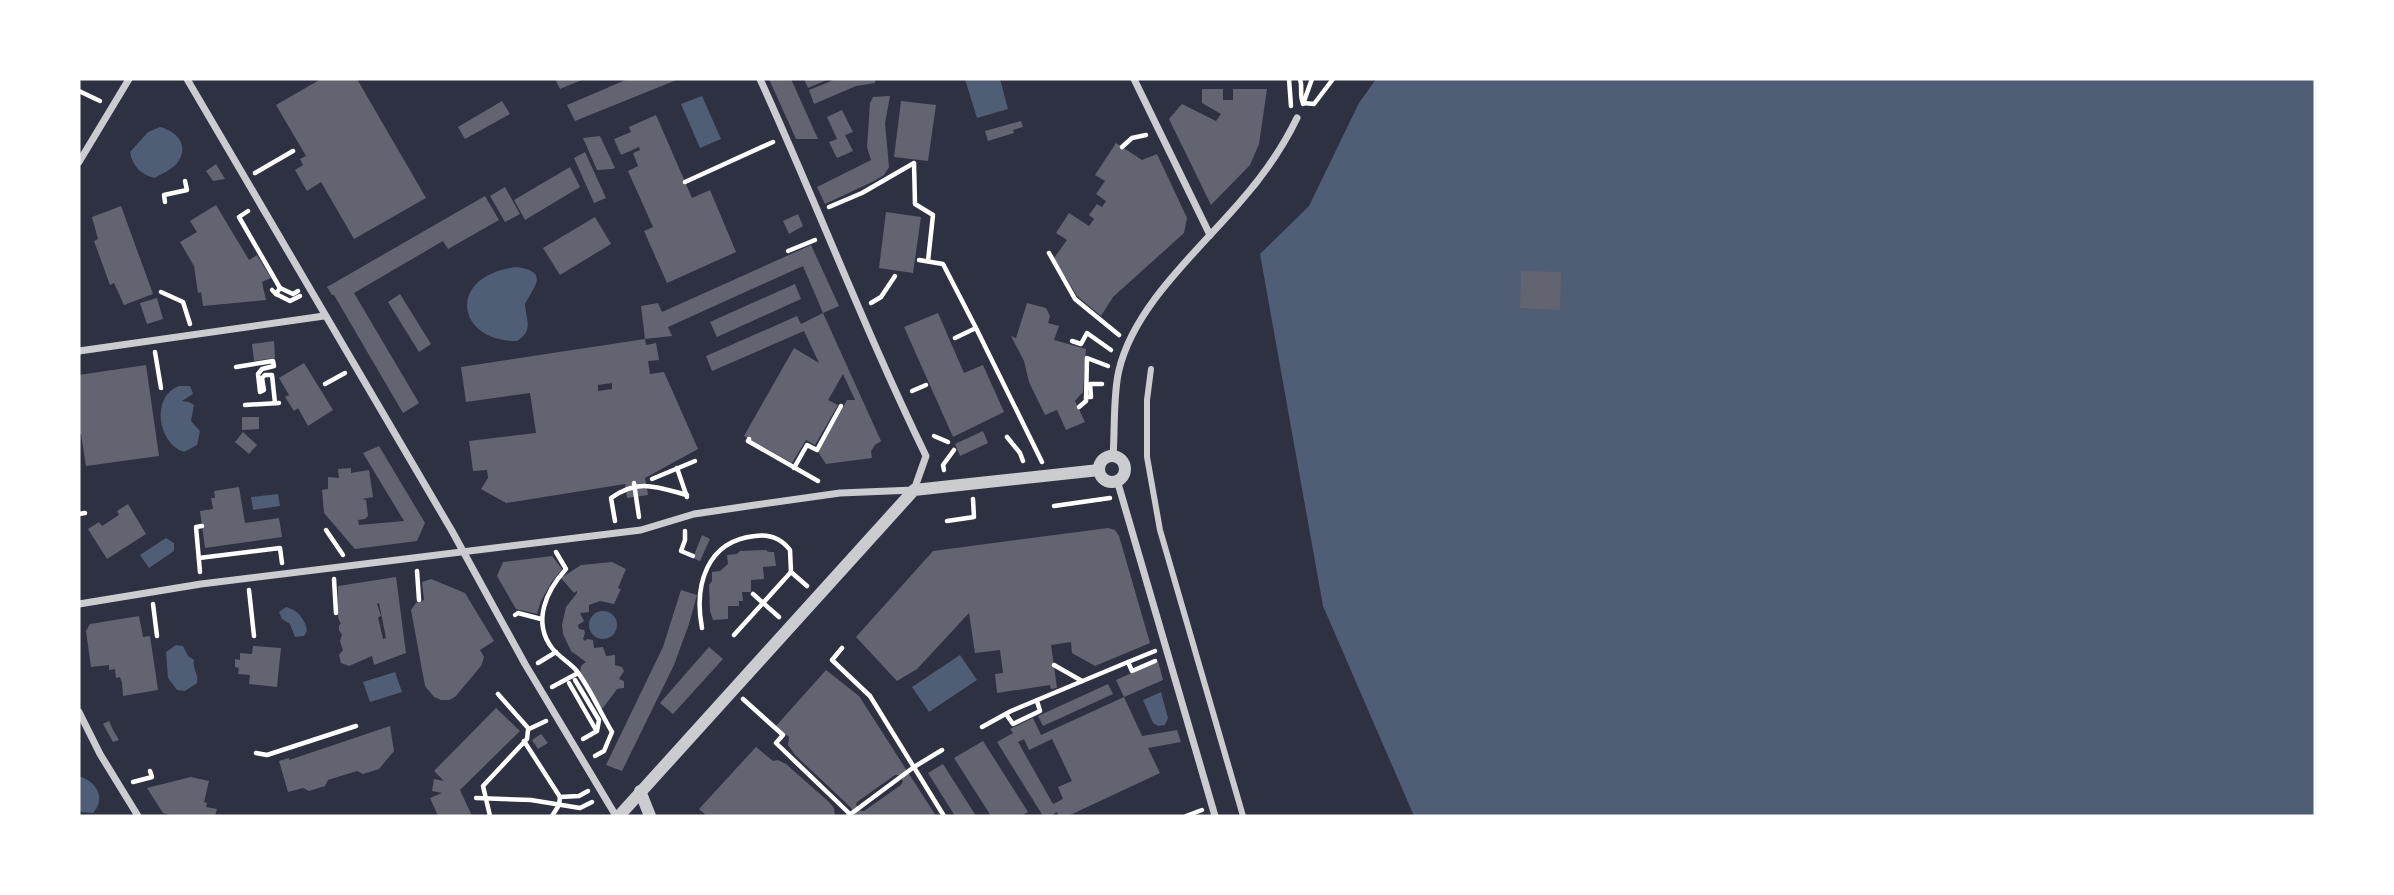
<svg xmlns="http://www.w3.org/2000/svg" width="2394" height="895" font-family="Manrope,sans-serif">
  <rect width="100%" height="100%" fill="#2d3142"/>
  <!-- water -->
  <g fill="#4f5d75">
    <polygon points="965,79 1000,79 1008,109 977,118"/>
    <polygon points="1376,79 2315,79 2315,816 1414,816 1323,606 1260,254 1309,206 1359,103"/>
    <polygon points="702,96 721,139 700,148 681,104"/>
    <path d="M160,127c16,4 30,18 18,35 -5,7 -16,12 -24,16 -14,-4 -22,-13 -24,-26l18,-20z"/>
    <path d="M517,267c32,5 18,18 8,37 1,17 9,26 -8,37 -62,1 -71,-66 0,-74z"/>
    <path d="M179,386h11l3,8 -11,7 7,1 5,3 -3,16 9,10 -3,14 -13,7c-27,-9 -33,-56 -5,-66z"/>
    <polygon points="278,494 280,506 253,510 251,497"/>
    <polygon points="166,538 174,543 174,551 149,568 140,555"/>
    <path d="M286,607c12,3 19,12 21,24l-3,5 -9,1 -5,-13 -8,-5 -3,-7z"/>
    <circle cx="603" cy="625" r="14"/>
    <path d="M176,645l7,1 5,10 6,4c-2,8 5,14 3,23l-12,8 -8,-1 -9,-12 -2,-26z"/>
    <polygon points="960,655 977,680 929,712 912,687"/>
    <polygon points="395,672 402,692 370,702 363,682"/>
    <polygon points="1161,692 1168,718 1165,725 1158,726 1153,723 1143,700"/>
    <path d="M81,777c16,5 25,22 12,36l-12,-1 -2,-3v-32z"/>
  </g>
  <!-- building -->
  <g fill="#626471" fill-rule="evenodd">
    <polygon points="321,79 357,79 426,198 354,239 321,182 307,191 295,170 303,165 300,159 306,156 276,105"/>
    <polygon points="555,79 584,79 560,89"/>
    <polygon points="628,79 679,79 575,121 567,105"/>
    <polygon points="769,79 791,79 818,139 796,139"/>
    <polygon points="804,79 829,79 808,88"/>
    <polygon points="836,79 875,79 875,83 856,86 814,104 809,90"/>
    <polygon points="1202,89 1223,89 1223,100 1233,100 1233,89 1267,89 1259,144 1250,165 1211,205 1169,119 1182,104 1216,121 1221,114 1202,103"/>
    <polygon points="890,96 885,123 889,167 884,175 874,181 825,204 817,187 871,160 867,147 870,103 873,97"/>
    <polygon points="502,101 510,114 465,139 458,127"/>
    <polygon points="901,101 936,105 928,161 894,157"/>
    <polygon points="842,110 853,132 845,135 853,151 837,158 829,142 837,139 827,117"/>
    <polygon points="656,115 692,198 710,190 736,252 667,283 644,231 653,227 628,171 638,166 633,153 640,150 639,147 621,155 614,139 631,132 629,127"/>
    <polygon points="1021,121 1023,127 1013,130 1014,133 988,141 985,131"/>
    <polygon points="600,136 615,168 612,169 597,170 583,138"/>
    <polygon points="1116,143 1142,160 1157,154 1187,218 1184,233 1113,297 1101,316 1077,296 1054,258 1067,240 1056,233 1069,213 1089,226 1094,219 1089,215 1097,204 1102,207 1106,201 1096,194 1105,181 1095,175"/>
    <polygon points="585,152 606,198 594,203 574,158"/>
    <polygon points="216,164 225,179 213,181 206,171"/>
    <polygon points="570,167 580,187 525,220 514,200"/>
    <polygon points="505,187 520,214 505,222 490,196"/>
    <polygon points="485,196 499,220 448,249 443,241 354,293 419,403 403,413 334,295 332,295 327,287"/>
    <polygon points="216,205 249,260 257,255 271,278 262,282 266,300 203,306 201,292 198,293 194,266 180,242 197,232 190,221"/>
    <polygon points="121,206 153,294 124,305 114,283 110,285 94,241 98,239 92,217"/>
    <polygon points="886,212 921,217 913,273 879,268"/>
    <polygon points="798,214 803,226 789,234 783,221"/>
    <polygon points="595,217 611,244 560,275 543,248"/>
    <polygon points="811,245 839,306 823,313 803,266 668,327 672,336 645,339 641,306 658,303 662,312"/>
    <polygon points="1521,271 1561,272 1560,310 1520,308"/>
    <polygon points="795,284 801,299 717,337 710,322"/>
    <polygon points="400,294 431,344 419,352 388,302"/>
    <polygon points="157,298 163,319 147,324 140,303"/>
    <polygon points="1027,303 1046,308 1050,316 1048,323 1059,326 1054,340 1086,349 1083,392 1075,401 1085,422 1066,430 1057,410 1045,415 1029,382 1024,361 1011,336 1016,338"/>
    <polygon points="823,313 881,441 875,445 871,451 872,458 826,464 818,452 847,400 855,400 843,374 828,400 838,405 815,445 806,440 792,463 744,436 794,348 819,363 804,331 712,371 706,356 797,316 801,324"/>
    <polygon points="938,313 964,373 983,365 1004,412 953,437 904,327"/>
    <path d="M645,339l1,6 10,-2 3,17 -11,1 2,13 14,-2 34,77 -53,29 3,17 -21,3 -2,-14 -119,19 -25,-14 7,-11 -1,-8 -14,1 -4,-30 67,-8 -6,-40 -64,9 -5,-35zM612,383v6l-14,2v-6z"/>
    <polygon points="274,341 275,358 254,361 252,344"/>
    <polygon points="304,363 333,410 308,426 298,408 294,411 285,397 289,395 279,378"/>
    <polygon points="146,365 159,456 86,466 81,434 79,434 79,375"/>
    <polygon points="242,417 259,417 259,429 242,430"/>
    <polygon points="983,431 988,443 960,456 955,444"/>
    <polygon points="243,432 257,445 249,454 235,442"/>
    <polygon points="379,446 425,523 417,541 355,549 324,513 322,490 328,489 328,477 339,478 338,469 351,468 351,473 369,470 373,497 362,499 366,500 368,516 365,519 358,520 359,525 404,521 363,453"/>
    <polygon points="239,487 245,523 279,518 282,537 205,548 200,511 213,509 211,498 215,498 214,491"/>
    <polygon points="128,504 146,534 107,559 88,529 99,522 102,526 119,515 117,511"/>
    <polygon points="1108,528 1115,530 1119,536 1150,643 1095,666 1072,653 1071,642 1051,645 1057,688 1051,689 1050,685 997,693 995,674 1003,673 1000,650 975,653 969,613 917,669 897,681 856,637 933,551"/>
    <polygon points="702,535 710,539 700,561 693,558"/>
    <polygon points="766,550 769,552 774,552 776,566 763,567 764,579 751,580 751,592 742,592 743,601 739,601 739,606 728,606 728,619 713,620 710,611 709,585 712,581 712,572 720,571 728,564 727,555 737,554 740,551"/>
    <polygon points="552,556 562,569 551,583 541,601 537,614 516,609 497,576 503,562"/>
    <polygon points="612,562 626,569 618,588 621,589 614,604 600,601 589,605 589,612 580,613 584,621 578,625 579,629 584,630 585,633 583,639 585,641 587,639 593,640 594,648 603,647 606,656 615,655 615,665 622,667 624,671 619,679 624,681 624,688 617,689 603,708 600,708 580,674 581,666 586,662 571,651 563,634 562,625 566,607 577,593 577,591 574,593 561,578 581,565"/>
    <path d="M396,577l10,76 -32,12 -2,-9 -23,10 -8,-3 -2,-8 4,-5 -3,-9 2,-6 -3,-5v-5l2,-1 -3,-6v-32zM379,603l7,35 -3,1 -5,-22 3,-1 -4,-12z"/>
    <polygon points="431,579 465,593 494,641 480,650 484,657 481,666 455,697 449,700 441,700 434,697 425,686 411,610 416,603 424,600 422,582"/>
    <polygon points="681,590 697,595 689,624 674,665 622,771 606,765 663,647"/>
    <polygon points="139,616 143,637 150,636 158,690 123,696 122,683 120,677 116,678 115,669 109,670 109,665 91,667 86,631 90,624"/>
    <polygon points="253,646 281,648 277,687 249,684 250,675 238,674 239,668 235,667 235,659 240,660 240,653 252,654"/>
    <polygon points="709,647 723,659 673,714 660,703"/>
    <polygon points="1158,661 1163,680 1124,697 1116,680"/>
    <path d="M826,670l33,26 77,120h-82l-3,-8 -7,-7 -49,-46 -7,-10 1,-8 -13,-11zM895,775h4l4,6 -2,4 -37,26h-3l-5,-6 1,-3z"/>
    <polygon points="1108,684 1113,694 1043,726 1038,716"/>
    <path d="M1124,697l18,39 35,-6 4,12 -33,6 12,25 -92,43h-9l-2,-4 -7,4h-7l-46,-74 16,-9 -3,-4 23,-11 8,17zM1024,739l5,11 23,-11 20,42 -14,6 5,12 -10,5 -35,-62z"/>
    <polygon points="496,708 520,731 460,790 472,816 438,816 430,798 442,793 432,791 434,779 444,781 434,771"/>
    <polygon points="109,721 113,730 119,740 113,742 103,724"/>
    <polygon points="390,726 394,751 379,769 363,774 357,771 328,780 325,786 309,791 303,788 288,792 279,761 289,758 289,760"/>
    <polygon points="541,734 548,743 538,749 532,740"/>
    <polygon points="983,741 1028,812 1021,816 991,816 954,758"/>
    <polygon points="756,747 773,761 778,760 786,764 829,802 834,808 835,816 707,816 699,809"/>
    <polygon points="943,764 976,816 955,816 928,773"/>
    <polygon points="191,777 209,781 204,802 207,803 206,807 217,809 215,816 172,816 163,813 147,788"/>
  </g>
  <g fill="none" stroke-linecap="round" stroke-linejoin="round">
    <!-- path -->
    <g stroke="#fff" stroke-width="4.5">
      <polyline points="1289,79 1291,106"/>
      <path d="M1300,79c3,9 -1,15 3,24l11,1 19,-25"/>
      <polyline points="79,91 100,101"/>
      <polyline points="1303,104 1312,79"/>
      <polyline points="1122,147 1132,138 1146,135"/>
      <polyline points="255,173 293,151"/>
      <polyline points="685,182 773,142"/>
      <polyline points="165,202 164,195 187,190 185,181"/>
      <polyline points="829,207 862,193 914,163 915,204 933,215 928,261"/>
      <polyline points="248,211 239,217 280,288"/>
      <polyline points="788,251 815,240"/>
      <polyline points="1049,253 1075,299 1119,335"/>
      <polyline points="919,260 943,264 976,328"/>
      <polyline points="272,290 276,294 280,288 293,294 298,291"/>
      <polyline points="161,292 183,302 190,324"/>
      <polyline points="276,294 290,301 300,296"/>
      <polyline points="871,303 881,297 895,276"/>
      <polyline points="955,338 976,328 1042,462"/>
      <polyline points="1072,341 1081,344 1087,333 1111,350"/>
      <polyline points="155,352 161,388"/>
      <polyline points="236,367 273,361 274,366 262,369 258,374 260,392 264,390 262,378 265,375 272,375 275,403"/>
      <polyline points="325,384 345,373"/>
      <polyline points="912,391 926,385"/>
      <polyline points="1086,397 1091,397 1090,384 1102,384"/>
      <polyline points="245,405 279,403"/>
      <polyline points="1079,407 1086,401 1087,358 1108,366"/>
      <polyline points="934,436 948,442"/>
      <polyline points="1007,437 1020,453 1023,461"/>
      <polyline points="749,439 748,441 818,481"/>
      <polyline points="677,468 687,497"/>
      <polyline points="794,468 807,445 817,450 841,406"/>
      <polyline points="944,470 943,465 954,450"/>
      <polyline points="652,479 695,461"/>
      <polyline points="634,483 639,517"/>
      <polyline points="1054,506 1110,498"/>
      <polyline points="79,514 85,513"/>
      <path d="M615,521l-4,-23c27,-20 46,-11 76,-3"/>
      <polyline points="947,521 974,517 973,499"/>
      <polyline points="326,530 343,555"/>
      <polyline points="685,531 685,540 681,551 693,556"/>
      <path d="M556,552l10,17c-20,22 -34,53 -14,79 7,9 17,14 24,22 14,18 24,42 36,62l-8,19 -9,5"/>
      <polyline points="199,558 280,548 282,563"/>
      <polyline points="417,571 419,600"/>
      <polyline points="200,572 196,527 202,526"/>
      <polyline points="334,579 336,613"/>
      <polyline points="249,590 254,636"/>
      <polyline points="753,594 779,617"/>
      <polyline points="153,604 157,636"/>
      <polyline points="515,615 518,613 541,619"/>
      <path d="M702,628c-8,-42 4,-87 53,-92 14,-2 26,2 35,14l1,22"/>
      <polyline points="734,635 791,572 807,586"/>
      <polyline points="842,648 832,660 870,696 944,816"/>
      <polyline points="1155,651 1128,662 1132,671 1155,661"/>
      <polyline points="538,663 556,652"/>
      <polyline points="1054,665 1082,681"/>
      <polyline points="575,680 599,720 597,731 583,739"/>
      <polyline points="569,683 596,730"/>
      <polyline points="552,687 578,673"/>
      <polyline points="498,694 529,729 546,721"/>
      <polyline points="743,699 783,735 776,743 852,816"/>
      <polyline points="1006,714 1013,724 1040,711 1037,701"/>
      <polyline points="982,727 1011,711 1128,662"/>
      <polyline points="524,741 560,797"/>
      <polyline points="256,753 267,755 356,726"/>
      <polyline points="133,782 152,777 150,771"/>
      <polyline points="476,798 531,800 580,808 592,802"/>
      <polyline points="490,816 483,786 527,739 528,730"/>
      <polyline points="552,816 559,805 560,797 579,796 588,791"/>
      <polyline points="848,816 914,767 942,750"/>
      <polyline points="1186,816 1202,810"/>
    </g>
    <!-- pedestrian -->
    <polyline stroke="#caccd0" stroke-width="6" points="1151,369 1147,400 1147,457 1160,530 1243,816"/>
    <!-- minor -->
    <g stroke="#caccd0" stroke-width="7">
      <polyline points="187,79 452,531 525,664 616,816"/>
      <polyline points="1134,79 1210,235"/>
      <polyline points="79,162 129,79"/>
      <polyline points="79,351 324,316"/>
      <path d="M1113,456c2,-26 0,-62 6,-86 15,-64 79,-119 121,-168 23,-26 42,-53 57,-84"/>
      <polyline points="1117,480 1215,816"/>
      <path d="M79,604l122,-20 440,-54 53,-16 61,-9 85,-12 74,-3 12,-34c-60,-123 -109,-252 -166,-377"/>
      <polyline points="79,712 100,754 138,816"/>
    </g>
    <!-- tertiary -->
    <g stroke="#caccd0" stroke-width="12">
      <circle cx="1112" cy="469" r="13"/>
      <polyline points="640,791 650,816"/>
      <polyline points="619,816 914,490 1099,470"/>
    </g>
  </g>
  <!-- border -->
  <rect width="2394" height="895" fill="none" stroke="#ffffff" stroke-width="161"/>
</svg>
